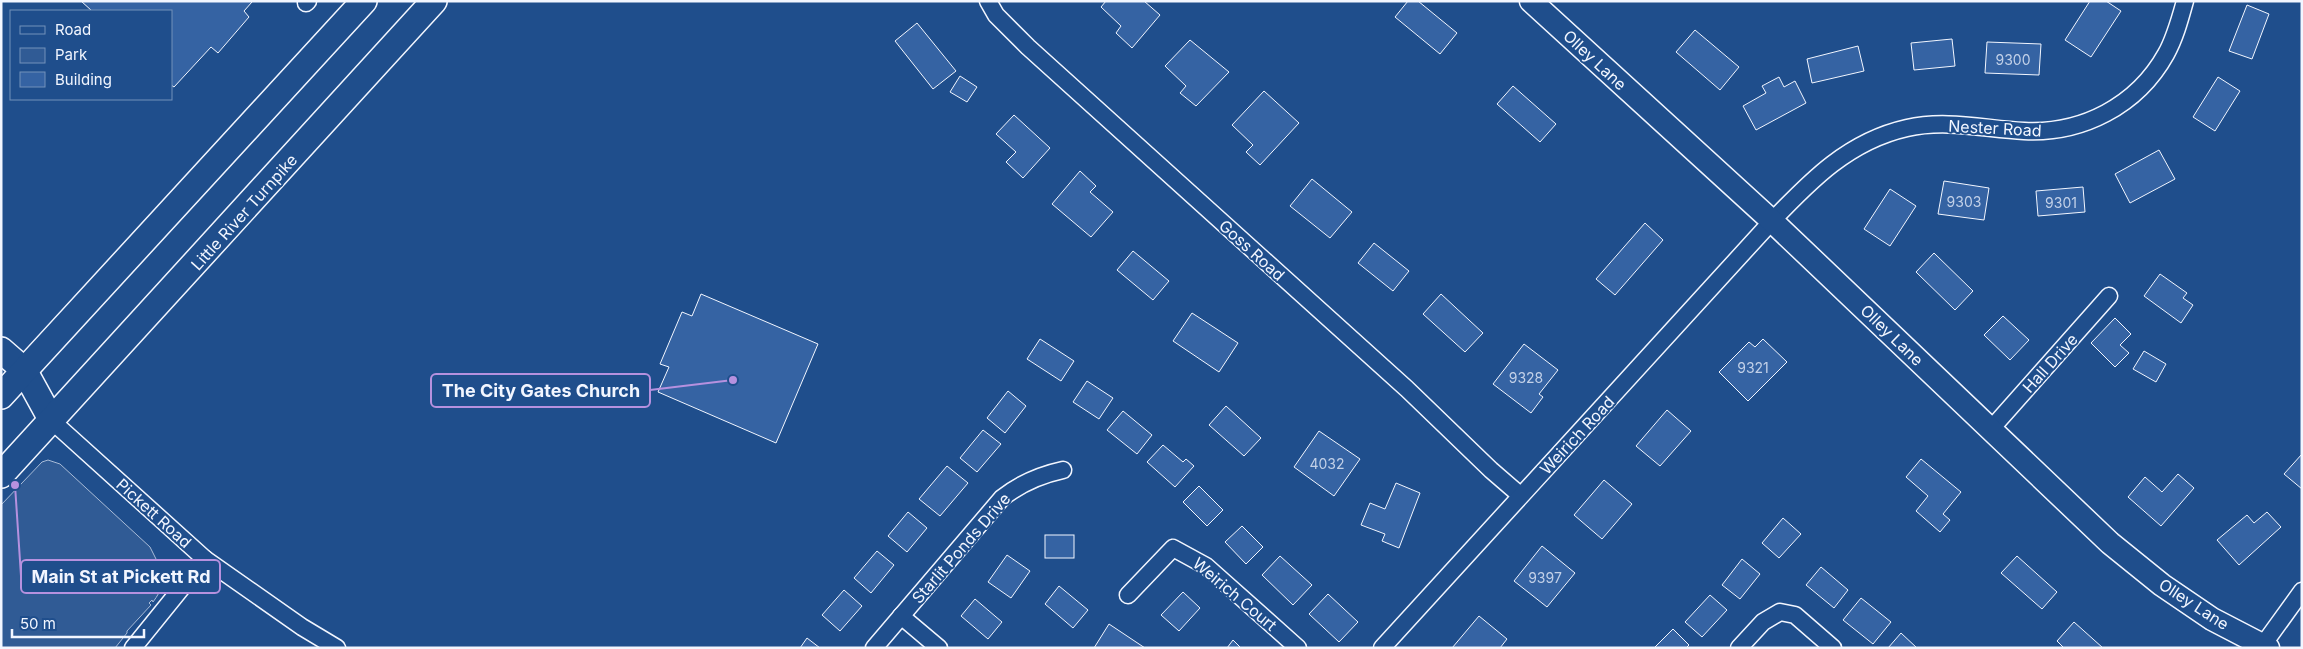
<svg xmlns="http://www.w3.org/2000/svg" width="2303" height="649" font-family="Inter,sans-serif">
  <rect width="100%" height="100%" fill="#1f4e8c"/>
  <!-- green -->
  <path fill="#305b95" stroke="#a8bbd7" d="M48,460l12,4 90,83 8,16 8,3c-1,14 -4,24 -13,36l-1,-2 -3,3 2,2 -24,26v2l-12,15h-114v-143l41,-43z"/>
  <!-- building -->
  <g fill="#3563a3" stroke="#f2f6ff">
    <polygon points="81,1 251,1 252,2 244,11 249,17 218,53 211,47 174,87 171,85 171,11 92,11"/>
    <polygon points="1106,1 1144,1 1160,15 1132,48 1116,33 1121,26 1101,7"/>
    <polygon points="1408,1 1418,1 1457,33 1440,54 1395,17"/>
    <polygon points="2090,1 2106,1 2121,11 2091,57 2065,40"/>
    <polygon points="2247,5 2269,14 2252,59 2229,51"/>
    <polygon points="917,23 956,71 933,89 895,41"/>
    <polygon points="1695,30 1739,67 1720,90 1676,52"/>
    <polygon points="1952,39 1955,66 1914,70 1911,43"/>
    <polygon points="1190,40 1229,72 1196,106 1180,93 1186,86 1165,66"/>
    <polygon points="1987,42 2041,44 2039,75 1985,73"/>
    <polygon points="1858,46 1864,71 1812,83 1807,59"/>
    <polygon points="960,76 977,87 967,102 950,92"/>
    <polygon points="1779,77 1784,87 1795,81 1806,103 1756,130 1743,106 1766,93 1762,86"/>
    <polygon points="2218,77 2240,91 2215,131 2193,117"/>
    <polygon points="1513,86 1556,124 1540,142 1497,104"/>
    <polygon points="1264,91 1299,123 1260,165 1246,152 1253,145 1232,125"/>
    <polygon points="1014,115 1050,148 1023,178 1006,162 1016,152 996,134"/>
    <polygon points="2159,150 2175,179 2130,203 2115,174"/>
    <polygon points="1080,171 1096,186 1090,192 1113,212 1091,237 1052,204"/>
    <polygon points="1312,179 1352,212 1330,238 1290,206"/>
    <polygon points="1944,181 1989,188 1984,220 1938,214"/>
    <polygon points="2083,187 2085,212 2038,216 2036,191"/>
    <polygon points="1890,189 1916,206 1890,246 1864,229"/>
    <polygon points="1645,223 1663,240 1615,295 1596,279"/>
    <polygon points="1374,243 1409,271 1393,291 1358,263"/>
    <polygon points="1133,251 1169,281 1153,300 1117,270"/>
    <polygon points="1934,253 1973,291 1955,310 1916,272"/>
    <polygon points="2160,274 2187,293 2183,298 2193,305 2181,323 2144,296"/>
    <polygon points="701,294 818,344 776,443 658,392 669,367 660,364 682,312 692,316"/>
    <polygon points="1441,294 1483,333 1465,352 1423,314"/>
    <polygon points="1192,313 1238,343 1219,372 1173,341"/>
    <polygon points="2003,316 2029,340 2010,360 1984,335"/>
    <polygon points="2115,318 2131,334 2120,345 2129,353 2115,367 2091,343"/>
    <polygon points="1040,339 1074,361 1061,381 1027,359"/>
    <polygon points="1763,339 1787,362 1748,401 1719,372 1749,342 1755,347"/>
    <polygon points="1524,344 1558,370 1539,394 1543,397 1531,413 1493,384"/>
    <polygon points="2144,351 2166,364 2156,382 2133,369"/>
    <polygon points="1087,381 1113,398 1099,419 1073,402"/>
    <polygon points="1008,391 1026,406 1005,433 987,418"/>
    <polygon points="1226,406 1261,438 1244,456 1209,425"/>
    <polygon points="1667,410 1691,431 1660,466 1636,446"/>
    <polygon points="1123,411 1152,435 1137,454 1107,430"/>
    <polygon points="983,430 1001,444 977,472 960,458"/>
    <polygon points="1319,431 1360,459 1334,496 1294,467"/>
    <polygon points="1163,445 1183,462 1186,459 1194,466 1175,487 1147,462"/>
    <polygon points="2302,454 2302,489 2284,474"/>
    <polygon points="1921,459 1961,492 1943,514 1950,520 1940,532 1916,511 1928,496 1906,477"/>
    <polygon points="947,466 968,483 940,516 919,499"/>
    <polygon points="2178,474 2194,488 2161,526 2128,497 2145,477 2162,492"/>
    <polygon points="1604,480 1632,504 1602,539 1574,515"/>
    <polygon points="1396,483 1420,493 1399,548 1382,541 1385,534 1361,525 1370,503 1385,509"/>
    <polygon points="1199,486 1223,510 1207,526 1183,502"/>
    <polygon points="908,512 927,528 907,552 888,536"/>
    <polygon points="2267,512 2281,527 2239,565 2217,540 2247,515 2254,523"/>
    <polygon points="1783,518 1801,534 1779,558 1762,543"/>
    <polygon points="1242,526 1263,547 1246,564 1225,542"/>
    <rect x="1045" y="535" width="29" height="23"/>
    <polygon points="1542,546 1575,573 1547,607 1514,581"/>
    <polygon points="877,551 894,565 871,593 854,578"/>
    <polygon points="1007,555 1030,571 1011,598 988,582"/>
    <polygon points="1280,556 1312,585 1293,605 1262,575"/>
    <polygon points="2017,556 2057,592 2042,609 2001,573"/>
    <polygon points="1742,559 1760,574 1740,599 1722,585"/>
    <polygon points="1821,567 1848,590 1834,608 1806,585"/>
    <polygon points="1059,586 1088,610 1073,628 1045,604"/>
    <polygon points="844,590 862,606 840,631 822,615"/>
    <polygon points="1183,592 1200,608 1179,631 1161,615"/>
    <polygon points="1328,594 1358,622 1339,642 1309,614"/>
    <polygon points="1710,595 1727,610 1702,637 1685,622"/>
    <polygon points="1861,598 1891,622 1873,644 1843,620"/>
    <polygon points="975,599 1002,622 988,639 961,616"/>
    <polygon points="1479,616 1507,639 1500,648 1452,648"/>
    <polygon points="2074,622 2103,648 2064,648 2057,641"/>
    <polygon points="1109,624 1145,648 1094,648"/>
    <polygon points="1673,629 1689,645 1686,648 1654,648"/>
    <polygon points="1901,633 1917,648 1888,648"/>
    <polygon points="807,638 820,648 800,648"/>
    <polygon points="1233,640 1241,648 1227,648"/>
  </g>
  <g fill="none" stroke-linecap="round" stroke-linejoin="round">
    <defs>
      <g id="minor">
        <polyline points="988,1 996,15 1028,47 1407,389 1491,470 1520,495"/>
        <polyline points="306,3 308,1"/>
        <polyline points="52,421 205,559 302,627 337,648"/>
        <polyline points="1991,429 2109,296"/>
        <polyline points="1128,595 1173,548 1206,566 1298,648"/>
        <polyline points="901,616 939,648"/>
        <polyline points="2263,645 2302,591"/>
        <polyline points="133,648 205,559"/>
        <path d="M874,648l128,-150c19,-15 38,-23 61,-28"/>
        <path d="M1382,648l390,-427c39,-41 77,-80 135,-93 39,-9 78,1 117,3 58,3 113,-25 142,-77 9,-16 14,-35 19,-53"/>
        <polyline points="1739,648 1763,622 1780,612 1795,615 1833,648"/>
      </g>
      <polyline id="secondary" points="1531,1 1772,221 2110,543 2162,585 2212,619 2268,648"/>
      <g id="primary">
        <polyline points="1,350 24,370 52,421"/>
        <polyline points="1,396 364,1"/>
        <polyline points="1,475 434,1"/>
      </g>
    </defs>
    <!-- minor casing -->
    <use href="#minor" stroke="#f2f6ff" stroke-width="19"/>
    <!-- secondary casing -->
    <use href="#secondary" stroke="#f2f6ff" stroke-width="25"/>
    <!-- primary casing -->
    <use href="#primary" stroke="#f2f6ff" stroke-width="28"/>
    <!-- minor -->
    <use href="#minor" stroke="#1f4e8c" stroke-width="16"/>
    <!-- secondary -->
    <use href="#secondary" stroke="#1f4e8c" stroke-width="22"/>
    <!-- primary -->
    <use href="#primary" stroke="#1f4e8c" stroke-width="25"/>
  </g>
  <g text-anchor="middle" dominant-baseline="central" stroke-width="4" stroke-linejoin="round" paint-order="stroke">
    <!-- number labels -->
    <g font-size="14" fill="#c3d1e8">
      <text x="2013" y="59">9300</text>
      <text x="1964" y="201">9303</text>
      <text x="2061" y="202">9301</text>
      <text x="1753" y="367">9321</text>
      <text x="1526" y="377">9328</text>
      <text x="1327" y="463">4032</text>
      <text x="1545" y="577">9397</text>
    </g>
    <!-- street labels -->
    <g font-size="16" fill="#f2f6ff" stroke="#1f4e8c">
      <text transform="translate(1595 60) rotate(43)">Olley Lane</text>
      <text transform="translate(1995 128) rotate(3)">Nester Road</text>
      <text transform="translate(244 212) rotate(-48)">Little River Turnpike</text>
      <text transform="translate(1252 250) rotate(42)">Goss Road</text>
      <text transform="translate(1892 335) rotate(44)">Olley Lane</text>
      <text transform="translate(2050 363) rotate(-48)">Hall Drive</text>
      <text transform="translate(1577 435) rotate(-47)">Weirich Road</text>
      <text transform="translate(154 513) rotate(42)">Pickett Road</text>
      <text transform="translate(961 548) rotate(-49)">Starlit Ponds Drive</text>
      <text transform="translate(1235 594) rotate(40)">Weirich Court</text>
      <text transform="translate(2194 604) rotate(33)">Olley Lane</text>
    </g>
  </g>
  <!-- callouts -->
  <path fill="none" stroke="#b691df" stroke-width="2" d="M733 380L650 390M15 485L21 576"/>
  <g fill="#b691df" stroke="#1f4e8c" stroke-width="2">
    <circle cx="733" cy="380" r="5"/>
    <circle cx="15" cy="485" r="5"/>
  </g>
  <g fill="#1f4e8c" stroke="#b691df" stroke-width="2">
    <rect x="431" y="374" width="219" height="33" rx="5"/>
    <rect x="21" y="560" width="199" height="33" rx="5"/>
  </g>
  <g font-size="18" text-anchor="middle" font-weight="bold" fill="#f2f6ff">
    <text x="541" y="397">The City Gates Church</text>
    <text x="121" y="583">Main St at Pickett Rd</text>
  </g>
  <!-- border -->
  <rect width="2303" height="649" fill="none" stroke="#f2f6ff" stroke-width="5"/>
  <!-- legend -->
  <rect x="10" y="10" width="162" height="90" fill="#1f4e8c" stroke="#7391ba"/>
  <rect x="20" y="26" width="25" height="8" fill="#1f4e8c" stroke="#7391ba"/>
  <text x="55" y="35" font-size="15" fill="#f2f6ff">Road</text>
  <rect x="20" y="48" width="25" height="15" fill="#305b95" stroke="#7391ba"/>
  <text x="55" y="60" font-size="15" fill="#f2f6ff">Park</text>
  <rect x="20" y="72" width="25" height="15" fill="#3563a3" stroke="#7391ba"/>
  <text x="55" y="85" font-size="15" fill="#f2f6ff">Building</text>
  <!-- scale -->
  <path d="M12 629v8h132v-8" fill="none" stroke="#f2f6ff" stroke-width="2.5"/>
  <text x="20" y="629" font-size="15" fill="#f2f6ff" stroke="#1f4e8c" stroke-width="4" paint-order="stroke">50 m</text>
</svg>
